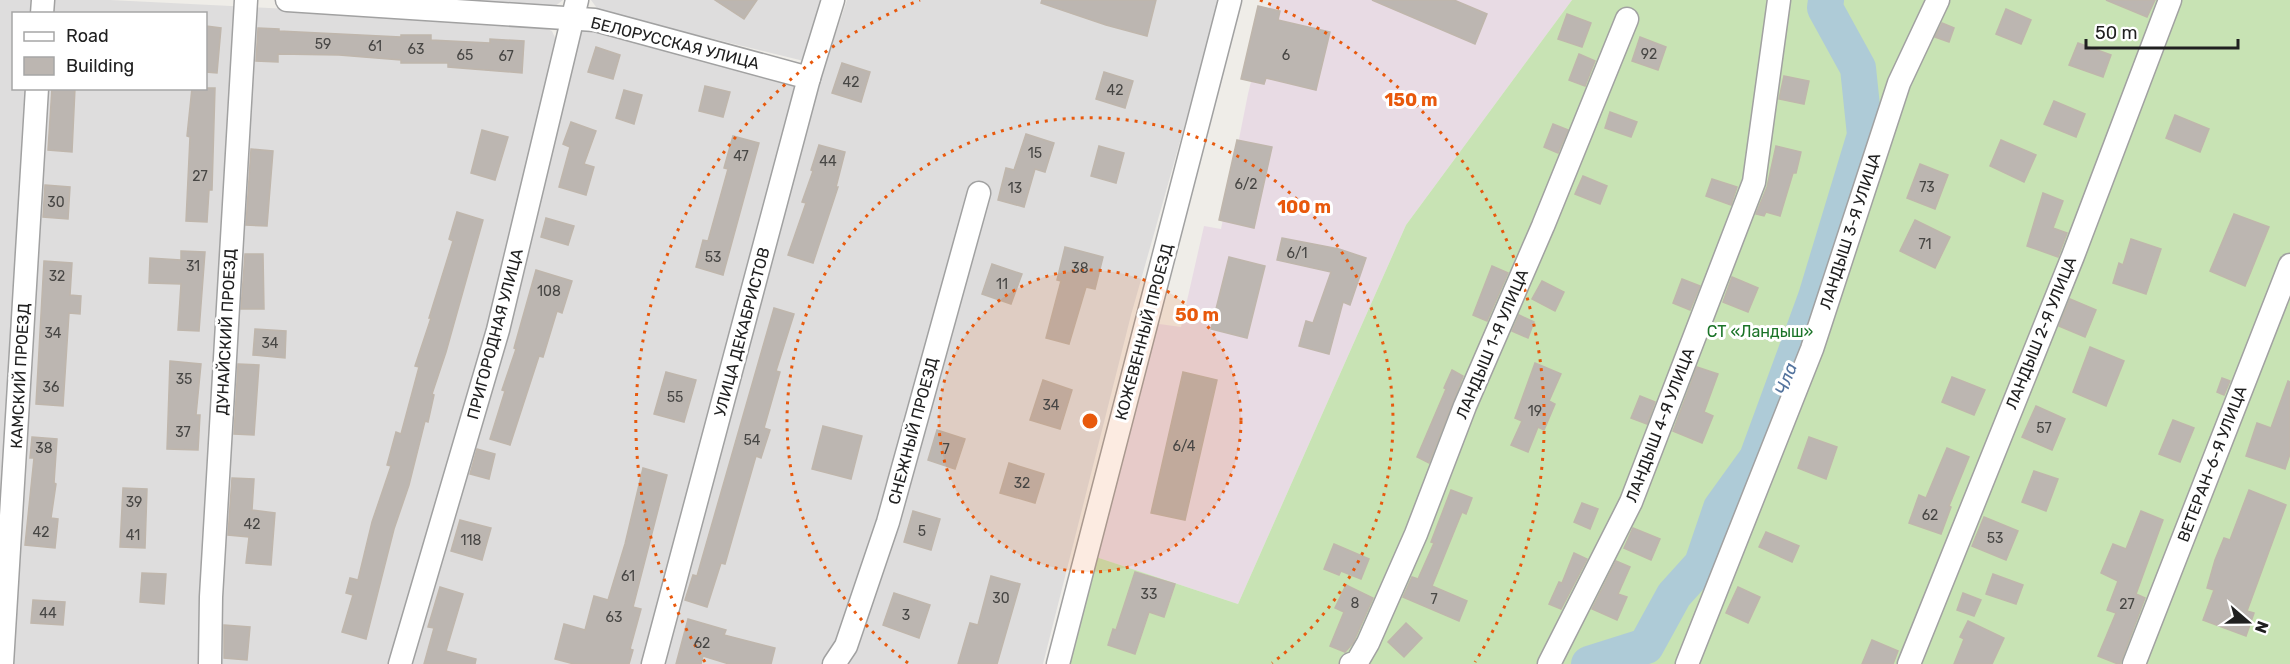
<svg xmlns="http://www.w3.org/2000/svg" width="2290" height="664" font-family="Rubik,sans-serif">
  <rect width="100%" height="100%" fill="#efede8"/>
  <!-- residential -->
  <g fill="#dedddd" fill-rule="evenodd">
    <path d="M0,0h110l259,13 173,14 10,4 8,18 -73,293 -92,322h-395zM14,14h192v74h-192z"/>
    <polygon points="389,0 563,0 554,7"/>
    <polygon points="591,0 829,0 812,63 599,11"/>
    <polygon points="847,0 1220,0 1131,315 1043,664 662,664 820,80"/>
    <polygon points="588,27 803,82 647,664 409,664 579,32"/>
  </g>
  <!-- industrial -->
  <polygon fill="#e8dbe4" points="1271,0 1572,0 1406,225 1238,604 1096,557 1152,323 1181,327 1204,226 1221,229 1248,94"/>
  <!-- grass -->
  <polygon fill="#c8e3b4" points="1572,0 2290,0 2290,664 1068,664 1096,557 1238,604 1406,225"/>
  <g fill="none" stroke-linecap="round" stroke-linejoin="round">
    <!-- river -->
    <polyline stroke="#aecbd7" stroke-width="36" points="1589,664 1646,646 1674,595 1702,564 1721,508 1757,458 1816,297 1865,135 1858,68 1825,8 1826,0"/>
  </g>
  <!-- building -->
  <g fill="#bcb6b1" stroke="#bfb6ac" stroke-width="1.5">
    <polygon points="715,0 757,0 744,19"/>
    <polygon points="1042,0 1156,0 1147,36 1106,25 1041,3"/>
    <polygon points="1372,0 1454,0 1487,14 1475,44"/>
    <polygon points="2106,0 2155,0 2147,17"/>
    <polygon points="1258,6 1280,11 1278,20 1330,32 1316,90 1266,78 1264,84 1241,79"/>
    <polygon points="2006,9 2031,20 2021,44 1996,34"/>
    <polygon points="1567,14 1591,23 1582,47 1558,39"/>
    <polygon points="1942,23 1954,28 1949,42 1935,37"/>
    <polygon points="206,26 221,28 217,73 206,72"/>
    <polygon points="258,28 279,29 279,31 401,37 401,35 431,35 431,40 490,43 490,39 524,41 522,73 448,67 448,63 401,63 401,60 339,55 278,54 278,62 256,61"/>
    <polygon points="1640,37 1666,47 1658,70 1632,61"/>
    <polygon points="2078,43 2111,55 2103,77 2069,65"/>
    <polygon points="596,47 620,55 613,79 588,72"/>
    <polygon points="1579,54 1595,61 1585,86 1569,80"/>
    <polygon points="842,63 870,72 861,102 832,93"/>
    <polygon points="1104,72 1133,81 1125,108 1096,99"/>
    <polygon points="1784,76 1809,81 1804,104 1779,99"/>
    <polygon points="705,86 730,92 723,117 699,111"/>
    <polygon points="52,88 75,88 72,152 48,150"/>
    <polygon points="192,88 215,88 212,190 209,190 207,222 186,221 190,137 187,136"/>
    <polygon points="624,90 642,95 634,124 616,118"/>
    <polygon points="2054,101 2085,114 2076,137 2044,124"/>
    <polygon points="1610,112 1637,122 1631,137 1605,128"/>
    <polygon points="2175,115 2209,129 2200,152 2166,138"/>
    <polygon points="571,122 596,131 584,164 594,167 586,195 559,187 570,147 563,144"/>
    <polygon points="1553,124 1568,130 1558,153 1544,147"/>
    <polygon points="482,130 508,137 495,180 471,173"/>
    <polygon points="1026,134 1054,143 1045,172 1035,169 1024,207 998,200 1006,168 1014,170"/>
    <polygon points="733,136 759,143 723,275 696,267 703,240 708,241 728,169 724,168"/>
    <polygon points="1237,140 1272,147 1254,228 1219,220"/>
    <polygon points="2001,140 2036,155 2024,182 1990,166"/>
    <polygon points="819,145 845,152 836,187 838,187 813,263 788,255 806,203 802,202 813,171 811,170"/>
    <polygon points="1099,146 1124,153 1116,183 1091,176"/>
    <polygon points="1776,146 1801,152 1796,173 1793,173 1780,216 1766,212 1764,216 1756,214 1767,187"/>
    <polygon points="251,149 273,151 267,226 246,225"/>
    <polygon points="1920,164 1948,175 1935,209 1907,198"/>
    <polygon points="1583,176 1607,186 1600,204 1575,194"/>
    <polygon points="1712,179 1737,187 1731,205 1706,196"/>
    <polygon points="45,185 70,187 68,219 43,217"/>
    <polygon points="2043,193 2063,201 2053,228 2067,233 2058,257 2027,246"/>
    <polygon points="457,212 483,220 446,352 432,394 434,395 428,422 425,421 409,485 394,529 366,639 342,632 353,595 346,593 350,578 358,580 372,522 391,466 387,465 396,432 401,434 419,367 415,366 431,318 429,318 453,241 449,239"/>
    <polygon points="2234,214 2269,227 2245,286 2210,271"/>
    <polygon points="546,218 574,226 568,245 541,237"/>
    <polygon points="1915,220 1950,237 1935,268 1900,251"/>
    <polygon points="1282,238 1339,249 1366,258 1350,305 1343,302 1329,354 1299,346 1306,321 1313,323 1331,272 1277,260"/>
    <polygon points="2131,239 2161,249 2146,294 2113,283 2119,263 2123,265"/>
    <polygon points="1065,247 1103,257 1095,289 1086,287 1069,344 1046,338 1061,281 1057,280"/>
    <polygon points="181,251 205,252 199,331 178,330 181,284 149,283 150,258 181,260"/>
    <polygon points="245,254 263,254 264,309 241,309"/>
    <polygon points="1229,257 1265,266 1247,338 1211,329"/>
    <polygon points="44,261 72,263 70,295 81,296 80,314 69,313 63,406 36,404"/>
    <polygon points="992,264 1022,274 1011,304 982,294"/>
    <polygon points="1492,266 1508,273 1487,321 1473,315"/>
    <polygon points="536,270 572,281 562,313 557,311 543,357 539,356 510,445 490,439 505,391 502,390 516,349 514,348"/>
    <polygon points="1732,277 1758,288 1748,312 1723,302"/>
    <polygon points="1682,279 1700,286 1690,310 1673,303"/>
    <polygon points="1542,281 1564,292 1555,311 1532,299"/>
    <polygon points="2070,299 2096,310 2085,337 2059,326"/>
    <polygon points="774,308 794,314 776,371 780,372 764,428 770,430 761,458 756,456 725,564 721,563 707,607 685,600 693,575 697,576"/>
    <polygon points="1519,315 1534,322 1528,338 1512,331"/>
    <polygon points="255,329 286,331 285,358 253,355"/>
    <polygon points="2090,347 2124,361 2106,406 2073,392"/>
    <polygon points="170,361 201,364 196,415 200,415 198,450 167,449"/>
    <polygon points="1535,363 1561,374 1549,401 1555,404 1544,430 1538,427 1528,452 1511,445 1522,421 1515,418"/>
    <polygon points="238,364 259,365 254,435 234,434"/>
    <polygon points="1697,367 1718,374 1704,412 1713,416 1702,443 1673,431"/>
    <polygon points="1452,370 1463,376 1429,463 1417,457 1446,389 1444,388"/>
    <polygon points="666,372 696,380 684,422 654,414"/>
    <polygon points="1183,372 1217,380 1185,520 1151,513"/>
    <polygon points="1952,377 1985,390 1974,415 1942,402"/>
    <polygon points="2222,378 2230,381 2224,395 2217,392"/>
    <polygon points="1043,380 1072,390 1060,429 1030,420"/>
    <polygon points="2288,381 2290,382 2290,454 2285,469 2246,456 2257,423 2271,428"/>
    <polygon points="1640,396 1655,402 1647,424 1631,418"/>
    <polygon points="2036,406 2065,419 2052,450 2022,437"/>
    <polygon points="2173,420 2194,428 2180,462 2159,454"/>
    <polygon points="823,426 862,436 851,479 812,469"/>
    <polygon points="937,430 965,439 955,469 928,460"/>
    <polygon points="32,437 57,439 54,483 56,484 51,518 58,519 55,548 25,545 34,458 30,458"/>
    <polygon points="1809,437 1837,447 1826,479 1798,468"/>
    <polygon points="1947,448 1969,457 1949,506 1951,507 1941,534 1909,523 1919,495 1926,498"/>
    <polygon points="477,449 495,454 489,479 470,474"/>
    <polygon points="1009,463 1044,474 1035,503 1000,493"/>
    <polygon points="643,468 667,475 633,607 641,609 630,649 633,650 629,664 574,664 555,659 564,624 585,630 594,596 608,600 625,544"/>
    <polygon points="2034,471 2058,479 2046,511 2022,502"/>
    <polygon points="232,478 254,479 252,510 275,513 271,565 246,563 249,537 228,535"/>
    <polygon points="123,488 147,489 145,548 120,547"/>
    <polygon points="1451,490 1472,498 1466,514 1462,512 1432,586 1467,601 1459,621 1403,597 1412,577 1418,579 1434,543 1431,542"/>
    <polygon points="2249,490 2286,505 2247,611 2254,613 2246,636 2203,620 2214,590 2207,588 2215,560 2224,538 2230,540"/>
    <polygon points="1582,503 1598,509 1590,529 1574,522"/>
    <polygon points="913,511 940,519 931,550 904,542"/>
    <polygon points="2141,511 2163,520 2136,594 2145,598 2120,664 2118,664 2098,656 2116,613 2107,610 2118,581 2101,573 2113,544 2126,549"/>
    <polygon points="1984,517 2018,531 2006,560 1972,546"/>
    <polygon points="460,520 491,528 482,560 451,551"/>
    <polygon points="1633,528 1660,539 1651,560 1624,548"/>
    <polygon points="1766,532 1799,546 1792,562 1759,547"/>
    <polygon points="1334,544 1369,559 1361,579 1341,571 1339,575 1324,569"/>
    <polygon points="1574,553 1587,559 1561,609 1549,604 1559,582 1562,583"/>
    <polygon points="1616,561 1630,567 1618,594 1627,597 1617,620 1592,609"/>
    <polygon points="1135,572 1175,584 1164,617 1149,612 1135,654 1108,645 1113,629 1116,630"/>
    <polygon points="142,573 166,574 164,604 140,602"/>
    <polygon points="1993,574 2023,585 2016,604 1986,594"/>
    <polygon points="991,576 1020,584 997,664 958,664 970,623 978,625"/>
    <polygon points="1346,585 1373,598 1353,643 1345,652 1330,646 1344,612 1335,608"/>
    <polygon points="440,587 463,594 446,651 476,659 475,664 424,664 434,628 428,627"/>
    <polygon points="1738,587 1760,597 1748,623 1726,613"/>
    <polygon points="894,593 930,605 919,638 883,625"/>
    <polygon points="1963,593 1981,600 1974,616 1957,610"/>
    <polygon points="33,600 65,602 63,625 31,623"/>
    <polygon points="688,619 726,630 724,635 775,648 771,664 729,664 703,656 701,664 676,664"/>
    <polygon points="1968,621 2004,638 1992,664 1954,664 1964,639 1960,637"/>
    <polygon points="1406,623 1422,638 1404,657 1388,642"/>
    <polygon points="224,625 250,627 247,660 224,658"/>
    <polygon points="1872,640 1898,651 1893,664 1862,664"/>
  </g>
  <g fill="none" stroke-linecap="round" stroke-linejoin="round">
    <defs>
      <g id="minor">
        <polyline points="287,0 595,20 809,78"/>
        <polyline points="42,14 43,0"/>
        <polyline points="2,664 37,88"/>
        <polyline points="210,664 211,597 246,0"/>
        <polyline points="400,664 498,330 577,0"/>
        <polyline points="653,664 809,78 833,0"/>
        <polyline points="834,664 846,646 888,522 979,193"/>
        <polyline points="1058,664 1230,0"/>
        <polyline points="1351,664 1357,662 1368,643 1416,534 1465,406 1543,226 1627,19"/>
        <polyline points="1549,664 1631,502 1754,182 1779,0"/>
        <polyline points="1687,664 1812,349 1899,83 1938,0"/>
        <polyline points="1909,664 2073,256 2170,0"/>
        <polyline points="2134,664 2290,265"/>
      </g>
    </defs>
    <!-- minor casing -->
    <use href="#minor" stroke="#a1a1a1" stroke-width="25"/>
    <!-- minor -->
    <use href="#minor" stroke="#fff" stroke-width="22"/>
  </g>
  <!-- distance rings -->
  <circle cx="1090" cy="421" r="151" fill="#e8590c" fill-opacity=".12"/>
  <g fill="none" stroke="#e8590c" stroke-width="3" stroke-dasharray="3 6">
    <circle cx="1090" cy="421" r="151"/>
    <path d="M908 663A303 303 0 1 1 1272 663"/>
    <path d="M705 662A454 454 0 0 1 920 0M1260 0A454 454 0 0 1 1475 662"/>
  </g>
  <g text-anchor="middle" dominant-baseline="central" stroke-width="6" stroke-linejoin="round" paint-order="stroke">
    <!-- number labels -->
    <g font-size="14" fill="#474644">
      <text x="323" y="44">59</text>
      <text x="375" y="46">61</text>
      <text x="416" y="49">63</text>
      <text x="1649" y="54">92</text>
      <text x="465" y="55">65</text>
      <text x="1286" y="55">6</text>
      <text x="506" y="56">67</text>
      <text x="851" y="82">42</text>
      <text x="1115" y="90">42</text>
      <text x="1035" y="153">15</text>
      <text x="741" y="156">47</text>
      <text x="828" y="161">44</text>
      <text x="200" y="176">27</text>
      <text x="1246" y="184">6/2</text>
      <text x="1927" y="187">73</text>
      <text x="1015" y="188">13</text>
      <text x="56" y="202">30</text>
      <text x="1925" y="244">71</text>
      <text x="1297" y="253">6/1</text>
      <text x="713" y="257">53</text>
      <text x="193" y="266">31</text>
      <text x="1080" y="268">38</text>
      <text x="57" y="276">32</text>
      <text x="1002" y="284">11</text>
      <text x="549" y="291">108</text>
      <text x="53" y="333">34</text>
      <text x="270" y="343">34</text>
      <text x="184" y="379">35</text>
      <text x="51" y="387">36</text>
      <text x="675" y="397">55</text>
      <text x="1051" y="405">34</text>
      <text x="1535" y="411">19</text>
      <text x="2044" y="428">57</text>
      <text x="183" y="432">37</text>
      <text x="752" y="440">54</text>
      <text x="1184" y="446">6/4</text>
      <text x="44" y="448">38</text>
      <text x="946" y="449">7</text>
      <text x="1022" y="483">32</text>
      <text x="134" y="502">39</text>
      <text x="1930" y="515">62</text>
      <text x="252" y="524">42</text>
      <text x="922" y="531">5</text>
      <text x="41" y="532">42</text>
      <text x="133" y="535">41</text>
      <text x="1995" y="538">53</text>
      <text x="471" y="540">118</text>
      <text x="628" y="576">61</text>
      <text x="1149" y="594">33</text>
      <text x="1001" y="598">30</text>
      <text x="1434" y="599">7</text>
      <text x="1355" y="603">8</text>
      <text x="2127" y="604">27</text>
      <text x="48" y="613">44</text>
      <text x="906" y="615">3</text>
      <text x="614" y="617">63</text>
      <text x="702" y="643">62</text>
    </g>
    <!-- street labels -->
    <g font-size="16" fill="#202020" stroke="#fff">
      <text transform="translate(675 43) rotate(14)">БЕЛОРУССКАЯ УЛИЦА</text>
      <text transform="translate(1850 231) rotate(-72)">ЛАНДЫШ 3-Я УЛИЦА</text>
      <text transform="translate(226 332) rotate(-87)">ДУНАЙСКИЙ ПРОЕЗД</text>
      <text transform="translate(742 332) rotate(-75)">УЛИЦА ДЕКАБРИСТОВ</text>
      <text transform="translate(1144 332) rotate(-75)">КОЖЕВЕННЫЙ ПРОЕЗД</text>
      <text transform="translate(2041 333) rotate(-68)">ЛАНДЫШ 2-Я УЛИЦА</text>
      <text transform="translate(495 334) rotate(-75)">ПРИГОРОДНАЯ УЛИЦА</text>
      <text transform="translate(1492 344) rotate(-67)">ЛАНДЫШ 1-Я УЛИЦА</text>
      <text transform="translate(20 376) rotate(-87)">КАМСКИЙ ПРОЕЗД</text>
      <text transform="translate(1660 425) rotate(-69)">ЛАНДЫШ 4-Я УЛИЦА</text>
      <text transform="translate(913 431) rotate(-75)">СНЕЖНЫЙ ПРОЕЗД</text>
      <text transform="translate(2212 464) rotate(-69)">ВЕТЕРАН-6-Я УЛИЦА</text>
    </g>
    <!-- park labels -->
    <g font-size="16" fill="#1a7327" stroke="#fff">
      <text x="1760" y="331">СТ «Ландыш»</text>
    </g>
    <!-- water labels -->
    <g font-size="18" font-style="italic" fill="#54749e" stroke="#fff">
      <text transform="translate(1786 379) rotate(-70)">Чла</text>
    </g>
  </g>
  <circle cx="1090" cy="421" r="9" fill="#e8590c" stroke="#fff" stroke-width="3"/>
  <g font-size="18" text-anchor="middle" font-weight="bold" fill="#e8590c" stroke="#fff" stroke-width="6" stroke-linejoin="round" paint-order="stroke">
    <text x="1411" y="106">150 m</text>
    <text x="1304" y="213">100 m</text>
    <text x="1197" y="321">50 m</text>
  </g>
  <!-- legend -->
  <rect x="12" y="12" width="195" height="78" fill="#ffffff" stroke="#a6a6a6" stroke-width="1.5"/>
  <rect x="24" y="32" width="30" height="9" fill="#ffffff" stroke="#a6a6a6" stroke-width="1.5"/>
  <text x="66" y="42" font-size="18" fill="#202020">Road</text>
  <rect x="24" y="57" width="30" height="18" fill="#bcb6b1" stroke="#a6a6a6" stroke-width="1.5"/>
  <text x="66" y="72" font-size="18" fill="#202020">Building</text>
  <!-- north arrow -->
  <g transform="translate(2248 622) rotate(110)" stroke="#ffffff" stroke-width="4.5" paint-order="stroke">
  <path d="M0-4.5L10 22L0 15L-10 22Z" fill="#202020"/>
  <text y="-9" font-size="16" font-weight="bold" text-anchor="middle" fill="#202020">N</text>
  </g>
  <!-- scale -->
  <path d="M2086 39v9h152v-9" fill="none" stroke="#202020" stroke-width="3"/>
  <text x="2095" y="39" font-size="18" fill="#202020" stroke="#ffffff" stroke-width="4.5" paint-order="stroke">50 m</text>
</svg>
